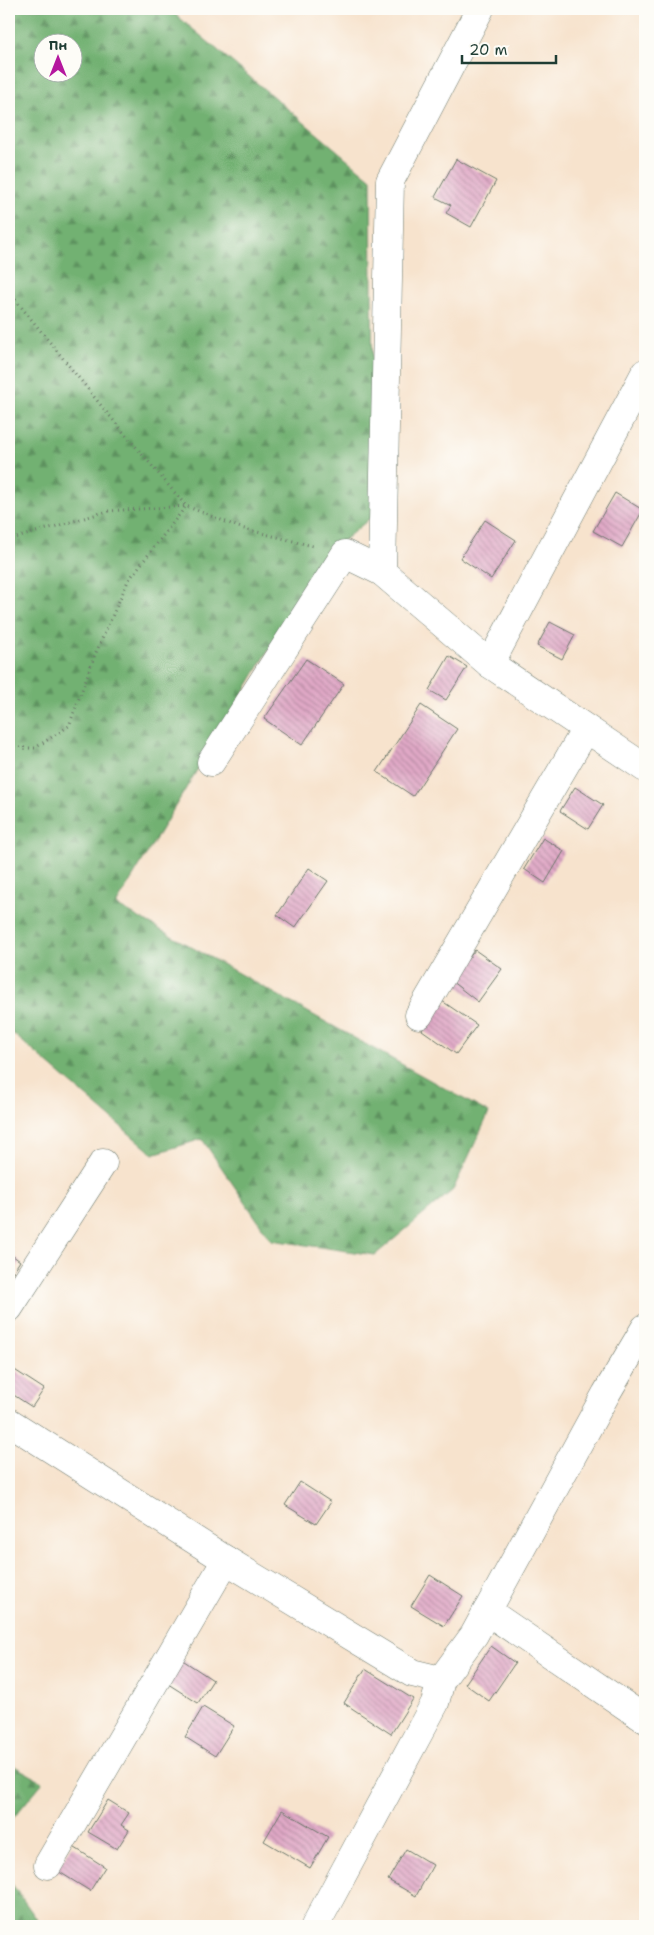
<svg xmlns="http://www.w3.org/2000/svg" width="654" height="1935" font-family="'Shantell Sans',sans-serif">
  <defs>
    <pattern id="forest-firs" width="22" height="20" patternUnits="userSpaceOnUse" patternTransform="scale(1.25)"><rect width="22" height="20" fill="#72b172"/><path d="M5 1l3.5 6h-7zM16 11l3.5 6h-7z" fill="#5d915e"/></pattern>
    <pattern id="building-back-hatch" width="6" height="6" patternUnits="userSpaceOnUse" patternTransform="scale(1.25)"><rect width="6" height="6" fill="#e0a8c6"/><path d="M-1 5l2 2M0 0l6 6M5-1l2 2" fill="none" stroke="#b58aa2"/></pattern>
  </defs>
  <rect width="100%" height="100%" fill="#fdfcf7"/>
  <filter id="ink" filterUnits="userSpaceOnUse"><feTurbulence type="fractalNoise" baseFrequency=".02" numOctaves="2"/><feDisplacementMap in="SourceGraphic" scale="10" xChannelSelector="R" yChannelSelector="G"/><feConvolveMatrix kernelMatrix="1 2 1 2 8 2 1 2 1" color-interpolation-filters="sRGB"/></filter>
  <filter id="wash" filterUnits="userSpaceOnUse"><feTurbulence type="fractalNoise" baseFrequency=".0096" numOctaves="4" result="noise"/><feDisplacementMap in="SourceGraphic" scale="20" xChannelSelector="R" yChannelSelector="G"/><feGaussianBlur stdDeviation="1.12" result="paint"/><feColorMatrix in="noise" values="0 0 0 0 0 0 0 0 0 0 0 0 0 0 0 0 0 1.4 0 .05"/><feComposite in="paint" operator="in"/></filter>
  <g filter="url(#wash)">
    <rect width="100%" height="100%" fill="#f7e3cd"/>
    <!-- forest -->
    <g fill="url(#forest-firs)" stroke="#487753" fill-rule="evenodd">
      <path d="M9,9h160l202,170 3,336 -48,40 -210,350 373,208 -36,77 -78,65 -104,-15 -69,-101 -49,15 -144,-124zM42,42h30v30h-30z"/>
      <polygon points="9,1763 43,1782 9,1823"/>
      <polygon points="9,1880 41,1925 42,1926 9,1926"/>
    </g>
    <g id="blocks">
      <!-- building -->
      <g fill="url(#building-back-hatch)">
        <polygon points="456,159 496,181 471,227 446,213 451,205 435,197"/>
        <polygon points="615,493 643,510 622,547 593,531"/>
        <polygon points="485,520 516,540 491,579 460,558"/>
        <polygon points="550,622 575,635 562,659 537,646"/>
        <polygon points="449,656 467,667 446,700 429,690"/>
        <polygon points="306,659 344,684 302,745 264,719"/>
        <polygon points="421,705 457,729 413,796 377,772"/>
        <polygon points="575,787 603,805 588,829 560,811"/>
        <polygon points="543,838 564,851 545,883 524,869"/>
        <polygon points="309,868 328,881 295,928 277,915"/>
        <polygon points="475,950 502,969 478,1002 451,981"/>
        <polygon points="442,1001 477,1025 456,1054 422,1030"/>
        <polygon points="9,1253 20,1261 9,1278"/>
        <polygon points="10,1367 44,1389 32,1407 9,1392"/>
        <polygon points="300,1482 331,1502 316,1524 285,1505"/>
        <polygon points="430,1575 463,1596 444,1626 411,1606"/>
        <polygon points="491,1646 515,1663 489,1701 465,1684"/>
        <polygon points="181,1659 213,1680 198,1703 165,1682"/>
        <polygon points="365,1669 413,1699 391,1734 344,1703"/>
        <polygon points="203,1707 234,1726 215,1756 185,1737"/>
        <polygon points="108,1800 129,1813 121,1825 129,1830 117,1849 88,1832"/>
        <polygon points="282,1810 328,1837 310,1868 264,1841"/>
        <polygon points="72,1846 105,1867 90,1891 56,1870"/>
        <polygon points="406,1849 433,1865 416,1896 388,1880"/>
      </g>
    </g>
  </g>
  <g filter="url(#ink)">
    <use href="#blocks" fill-opacity="0" stroke="#6b776a" stroke-width="1"/>
    <g fill="none" stroke-linecap="round" stroke-linejoin="round">
      <defs>
        <g id="street">
          <polyline points="480,9 390,181 382,572 490,664 645,768"/>
          <polyline points="490,664 645,373"/>
          <polyline points="211,762 345,554 382,572"/>
          <polyline points="419,1015 586,729"/>
          <polyline points="9,1308 103,1163"/>
          <polyline points="9,1422 226,1560 412,1673 441,1680 474,1635 606,1394 645,1328"/>
          <polyline points="487,1611 645,1719"/>
          <polyline points="48,1865 226,1560"/>
          <polyline points="315,1926 435,1703 441,1680"/>
        </g>
      </defs>
      <!-- street casing -->
      <use href="#street" stroke="#6b776a" stroke-width="29"/>
      <!-- path -->
      <g stroke="#6b776a" stroke-width="3" stroke-dasharray="1 4" stroke-linecap="butt">
        <polyline points="9,286 14,298 108,414 186,506 108,511 9,540"/>
        <polyline points="9,748 35,748 69,726 94,657 128,581 186,506 241,528 313,546"/>
      </g>
      <!-- street -->
      <use href="#street" stroke="#fff" stroke-width="28"/>
    </g>
  </g>
  <!-- margin -->
  <rect width="654" height="1935" fill="none" stroke="#fdfcf7" stroke-width="30"/>
  <!-- north arrow -->
  <g transform="translate(58 58)"><circle r="24" fill="#fdfcf7" stroke="#a4b0a9"/>
  <path d="M0-4L9 19L0 12L-9 19Z" fill="#b5179e"/>
  <text y="-8" font-size="14" font-weight="bold" text-anchor="middle" fill="#1f3d34">Пн</text>
  </g>
  <!-- scale -->
  <path d="M462 55v8h94v-8" fill="none" stroke="#1f3d34" stroke-width="2.5"/>
  <text x="469" y="55" font-size="15" fill="#1f3d34" stroke="#fdfcf7" stroke-width="4" paint-order="stroke">20 m</text>
</svg>
